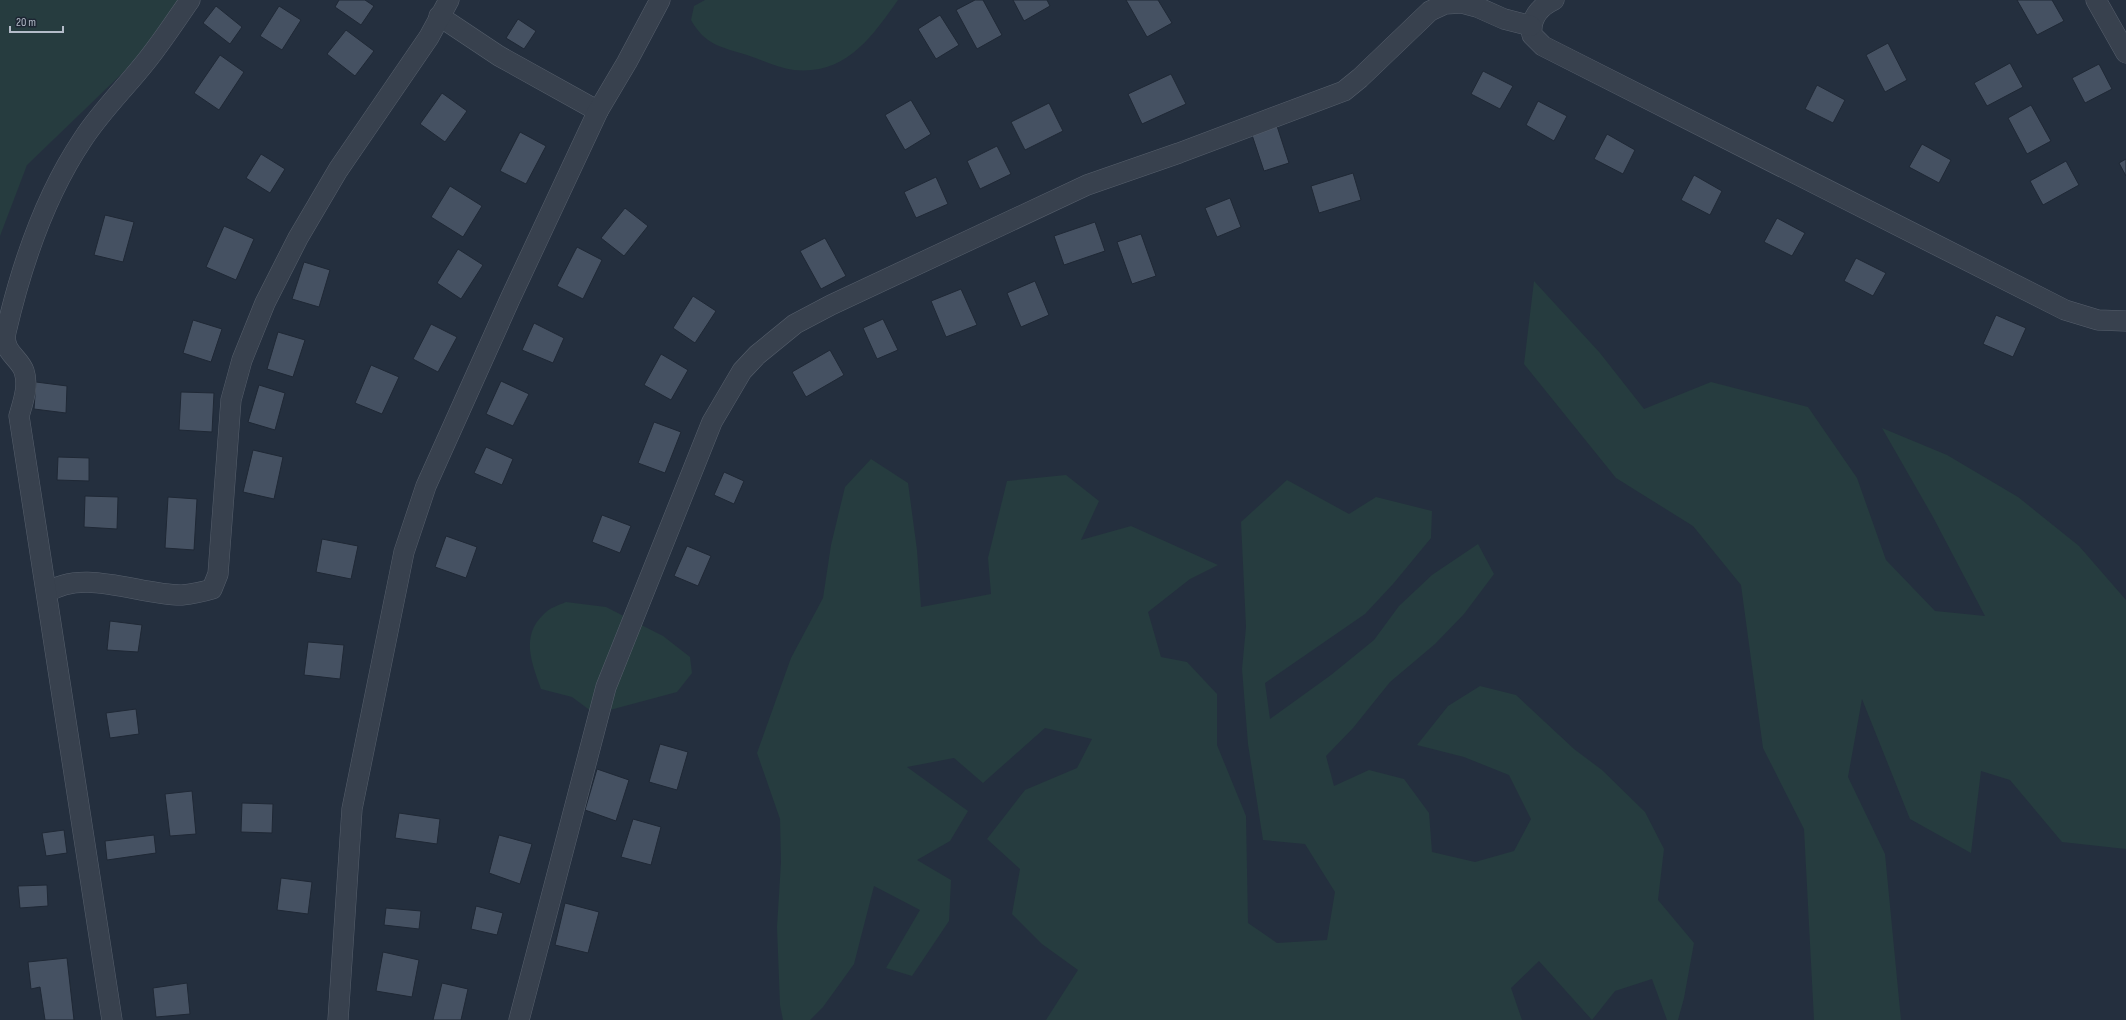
<svg xmlns="http://www.w3.org/2000/svg" width="2126" height="1020" font-family="'Sofia Sans Condensed',sans-serif">
  <rect width="100%" height="100%" fill="#242f3e"/>
  <!-- green -->
  <g fill="#263c3f">
    <polygon points="0,0 186,0 163,34 27,165 0,236"/>
    <path d="M705,0h193c-27,38 -52,75 -104,70 -16,-2 -32,-10 -47,-15 -26,-8 -42,-10 -56,-35l3,-14z"/>
    <polygon points="1534,281 1600,353 1644,409 1711,382 1808,407 1857,478 1886,560 1935,611 1985,616 1933,517 1882,428 1947,455 2018,497 2079,546 2126,600 2126,849 2062,842 2010,780 1981,771 1971,853 1910,819 1862,699 1848,777 1885,854 1901,1020 1814,1020 1804,829 1763,748 1741,585 1693,526 1616,478 1524,364"/>
    <polygon points="871,459 908,483 917,550 921,607 991,594 988,558 1007,481 1066,475 1099,501 1081,540 1131,526 1218,565 1190,579 1148,612 1161,657 1187,662 1217,694 1217,745 1246,816 1248,923 1277,943 1327,940 1335,892 1305,844 1263,840 1248,744 1242,669 1246,627 1241,522 1287,480 1349,514 1376,497 1432,511 1431,538 1393,584 1365,614 1265,683 1270,719 1331,675 1374,640 1399,606 1432,575 1478,544 1494,574 1464,614 1435,644 1390,682 1353,728 1326,756 1334,786 1369,770 1404,779 1429,813 1432,852 1475,862 1514,851 1531,819 1509,775 1464,757 1417,745 1448,706 1480,686 1516,695 1574,749 1602,770 1645,812 1664,849 1658,900 1694,943 1684,998 1678,1020 1667,1020 1652,979 1615,991 1592,1020 1539,961 1511,988 1522,1020 1046,1020 1078,970 1042,944 1012,914 1020,869 987,839 1025,790 1077,768 1092,739 1045,728 983,783 954,758 907,767 968,811 950,841 917,860 951,880 949,921 912,976 886,968 920,910 874,886 854,964 823,1007 810,1020 783,1020 780,1005 777,927 781,862 780,819 757,753 791,658 823,598 831,545 845,487"/>
    <path d="M566,602l40,5 57,29 27,21 2,16 -15,19 -82,22 -23,-17 -31,-8c-9,-26 -21,-53 3,-75 5,-6 15,-9 22,-12z"/>
  </g>
  <!-- building -->
  <g fill="#455162" stroke="#1f2835">
    <polygon points="339,0 365,0 374,6 361,25 335,7"/>
    <polygon points="975,0 983,0 1002,35 977,49 956,10"/>
    <polygon points="1013,0 1047,0 1050,6 1024,21"/>
    <polygon points="1126,0 1158,0 1172,23 1147,37"/>
    <polygon points="2017,0 2052,0 2064,21 2037,35"/>
    <polygon points="216,6 242,27 230,44 203,23"/>
    <polygon points="279,6 301,20 282,50 260,36"/>
    <polygon points="940,15 959,45 936,59 918,29"/>
    <polygon points="518,19 536,31 524,49 506,38"/>
    <polygon points="346,30 374,51 355,76 327,54"/>
    <polygon points="1888,43 1907,80 1885,92 1866,55"/>
    <polygon points="220,55 244,72 219,110 194,93"/>
    <polygon points="2010,63 2023,87 1987,106 1974,83"/>
    <polygon points="2099,64 2112,89 2085,103 2072,78"/>
    <polygon points="1483,71 1513,86 1500,109 1471,94"/>
    <polygon points="1171,74 1186,104 1142,124 1128,94"/>
    <polygon points="1817,85 1845,100 1833,123 1805,109"/>
    <polygon points="442,93 467,111 445,142 420,124"/>
    <polygon points="911,100 931,134 905,150 885,115"/>
    <polygon points="1538,101 1567,116 1554,141 1526,125"/>
    <polygon points="1049,103 1063,131 1025,150 1011,122"/>
    <polygon points="2031,105 2051,141 2027,154 2008,118"/>
    <polygon points="1277,126 1289,163 1264,171 1252,135"/>
    <polygon points="520,132 546,146 526,184 500,171"/>
    <polygon points="1607,134 1635,150 1623,174 1594,159"/>
    <polygon points="1922,144 1951,160 1939,183 1909,167"/>
    <polygon points="997,146 1011,174 980,189 967,161"/>
    <polygon points="261,154 285,169 270,193 246,178"/>
    <polygon points="2126,159 2126,176 2119,163"/>
    <polygon points="2066,161 2079,185 2043,205 2030,181"/>
    <polygon points="1353,173 1361,200 1319,213 1311,186"/>
    <polygon points="1694,175 1722,191 1710,215 1681,200"/>
    <polygon points="936,177 948,204 916,218 904,192"/>
    <polygon points="450,186 482,206 463,237 431,217"/>
    <polygon points="1230,198 1241,227 1217,237 1205,208"/>
    <polygon points="625,208 648,226 624,256 601,238"/>
    <polygon points="105,215 134,222 123,262 94,255"/>
    <polygon points="1777,218 1805,233 1792,256 1764,242"/>
    <polygon points="1095,222 1105,251 1064,265 1054,236"/>
    <polygon points="224,226 254,239 236,280 206,267"/>
    <polygon points="1141,234 1156,276 1132,284 1117,242"/>
    <polygon points="825,238 846,276 821,289 800,251"/>
    <polygon points="577,247 602,260 583,299 557,286"/>
    <polygon points="458,249 483,265 461,299 437,283"/>
    <polygon points="1856,258 1886,273 1873,296 1844,281"/>
    <polygon points="304,262 330,270 319,307 292,299"/>
    <polygon points="1035,281 1049,315 1021,327 1007,293"/>
    <polygon points="961,289 977,325 946,337 931,301"/>
    <polygon points="693,296 716,311 695,343 673,328"/>
    <polygon points="1996,315 2026,328 2013,357 1983,344"/>
    <polygon points="883,319 898,350 877,359 863,328"/>
    <polygon points="193,320 222,329 211,362 183,353"/>
    <polygon points="534,323 564,338 553,363 522,350"/>
    <polygon points="431,324 457,337 438,372 413,359"/>
    <polygon points="278,332 305,340 293,377 267,369"/>
    <polygon points="830,350 844,375 806,397 792,372"/>
    <polygon points="661,354 688,370 671,400 644,385"/>
    <polygon points="371,365 399,377 382,414 355,403"/>
    <polygon points="501,381 529,394 513,426 486,414"/>
    <polygon points="36,382 67,386 66,413 34,409"/>
    <polygon points="259,385 285,393 275,430 248,422"/>
    <polygon points="181,392 214,393 212,432 179,430"/>
    <polygon points="654,422 681,432 665,473 638,463"/>
    <polygon points="486,447 513,459 502,485 474,473"/>
    <polygon points="253,450 283,457 274,499 243,492"/>
    <polygon points="58,457 89,458 89,481 57,480"/>
    <polygon points="724,472 744,481 734,504 714,495"/>
    <polygon points="85,496 118,497 117,529 84,527"/>
    <polygon points="168,497 197,499 194,550 165,548"/>
    <polygon points="602,515 631,526 620,553 592,542"/>
    <polygon points="446,536 477,547 466,578 435,567"/>
    <polygon points="322,539 358,546 351,579 316,572"/>
    <polygon points="687,546 711,556 698,586 674,576"/>
    <polygon points="110,621 142,625 138,652 107,650"/>
    <polygon points="308,642 344,645 340,679 304,675"/>
    <polygon points="136,709 139,734 110,738 106,713"/>
    <polygon points="660,744 688,752 677,790 649,782"/>
    <polygon points="597,769 629,780 616,821 585,810"/>
    <polygon points="192,791 196,834 170,836 165,794"/>
    <polygon points="242,803 273,804 272,833 241,832"/>
    <polygon points="399,813 440,819 437,844 395,838"/>
    <polygon points="633,819 661,827 651,865 621,857"/>
    <polygon points="64,830 67,853 46,856 42,833"/>
    <polygon points="154,835 156,853 107,860 105,841"/>
    <polygon points="499,835 532,844 520,884 489,873"/>
    <polygon points="281,878 312,882 308,914 277,910"/>
    <polygon points="47,885 48,906 20,908 18,886"/>
    <polygon points="565,903 599,912 588,953 555,945"/>
    <polygon points="476,906 503,913 497,935 471,929"/>
    <polygon points="386,908 421,911 419,929 384,925"/>
    <polygon points="383,952 419,960 412,997 376,991"/>
    <polygon points="67,958 74,1020 45,1020 40,987 31,989 28,962"/>
    <polygon points="187,983 190,1014 156,1017 153,988"/>
    <polygon points="442,983 468,989 461,1020 433,1020"/>
  </g>
  <g fill="none" stroke-linecap="round" stroke-linejoin="round">
    <defs>
      <g id="minor">
        <path d="M1554,0c-15,7 -24,19 -22,35l11,11 522,264 33,10 28,1"/>
        <polyline points="2096,0 2126,53"/>
        <polyline points="439,16 499,56 598,111"/>
        <path d="M47,593c35,-26 95,3 135,2 11,-1 20,-3 30,-6l6,-15 13,-174 11,-40 23,-57 33,-65 40,-68 91,-133 20,-37"/>
        <path d="M112,1020l-93,-604c4,-14 10,-30 5,-45 -5,-14 -22,-19 -18,-39 15,-65 40,-138 77,-193 19,-29 44,-53 65,-80 15,-19 28,-39 42,-59"/>
        <polyline points="338,1020 352,809 404,552 426,486 510,299 598,111 627,62 660,0"/>
        <polyline points="519,1020 606,687 712,422 742,371 757,355 795,324 831,305 1087,185 1179,153 1344,91 1360,78 1430,11 1445,4 1462,3 1477,7 1504,19 1531,26"/>
      </g>
    </defs>
    <!-- minor casing -->
    <use href="#minor" stroke="#565f6c" stroke-width="21"/>
    <!-- minor -->
    <use href="#minor" stroke="#38414e" stroke-width="20"/>
  </g>
  <!-- scale -->
  <path d="M10 26v6h53v-6" fill="none" stroke="#b4bcc9" stroke-width="2"/>
  <text x="16" y="26" font-size="12" fill="#b4bcc9" stroke="#1d2633" stroke-width="3" paint-order="stroke">20 m</text>
</svg>
